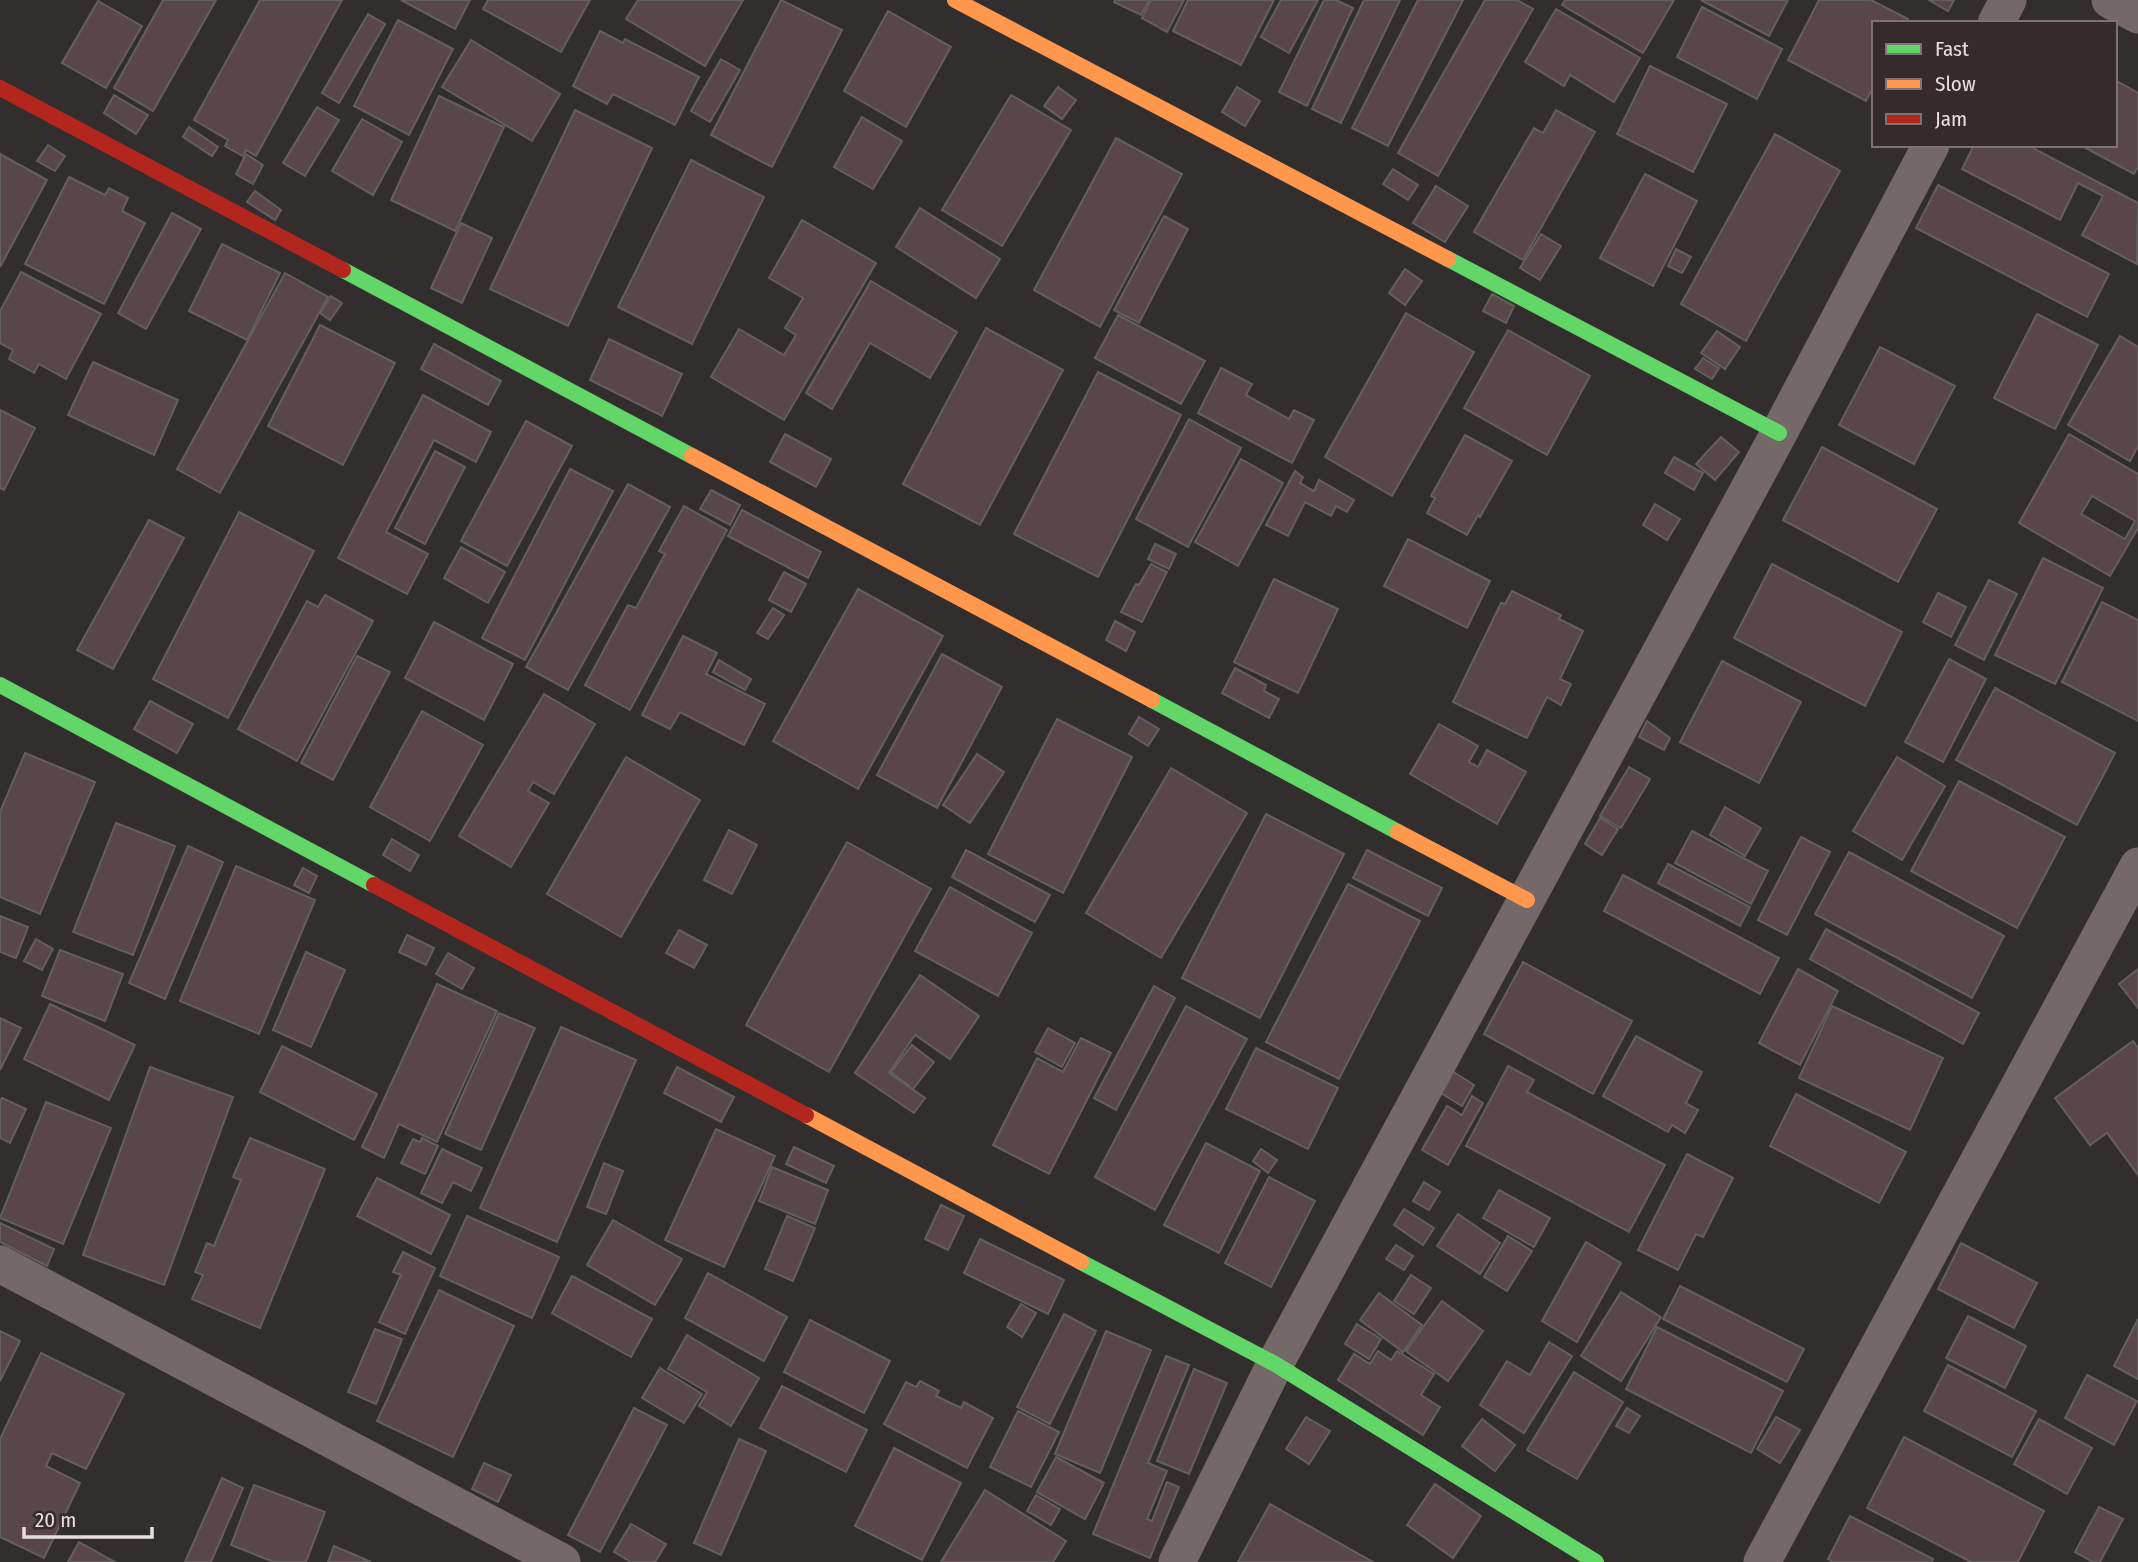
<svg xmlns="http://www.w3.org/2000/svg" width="2138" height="1562" font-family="'Fira Sans Condensed',sans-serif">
  <rect width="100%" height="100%" fill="#332e2e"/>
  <!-- building -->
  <g fill="#584649" stroke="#645f5f" stroke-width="2" fill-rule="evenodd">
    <polygon points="163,0 216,0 153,111 114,88"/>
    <polygon points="260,0 342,0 256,156 246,150 243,156 225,146 228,140 194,120"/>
    <polygon points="401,0 470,0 455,29"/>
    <polygon points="488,0 590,0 561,52 483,9"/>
    <polygon points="638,0 743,0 705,66 626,19"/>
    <polygon points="781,0 842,30 772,167 711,135"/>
    <polygon points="1115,0 1149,0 1141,15 1114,2"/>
    <polygon points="1151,0 1184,0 1167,32 1142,18"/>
    <polygon points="1188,0 1274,0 1241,65 1173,31"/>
    <polygon points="1281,0 1318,0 1289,53 1261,37"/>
    <polygon points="1324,0 1336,0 1353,8 1307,106 1279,92"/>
    <polygon points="1364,0 1400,0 1341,123 1312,109"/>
    <polygon points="1418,0 1463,0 1388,146 1352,128"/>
    <polygon points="1485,0 1517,0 1533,9 1438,176 1398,153"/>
    <polygon points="1565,0 1674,0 1643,53 1562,5"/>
    <polygon points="1701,0 1788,0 1769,36"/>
    <polygon points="1819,0 1871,0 1908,19 1906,23 1874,23 1874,86 1866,101 1788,60"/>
    <polygon points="1929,0 1954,0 1948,11"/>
    <polygon points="98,1 142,26 106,88 62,63"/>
    <polygon points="1702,7 1782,49 1757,99 1677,57"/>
    <polygon points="1556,9 1640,58 1614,102 1570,75 1564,86 1525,62"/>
    <polygon points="888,11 951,47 906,127 844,91"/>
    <polygon points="368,14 385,24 339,103 322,93"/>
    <polygon points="398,20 453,49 409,135 354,106"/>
    <polygon points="600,31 623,43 625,39 699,77 675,125 613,94 607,104 573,86"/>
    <polygon points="471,40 560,94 532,141 442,87"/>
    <polygon points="721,59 740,70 710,122 691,111"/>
    <polygon points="1650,66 1727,104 1693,172 1617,134"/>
    <polygon points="2115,80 2138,93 2138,167 2134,174 2080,145 2115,145"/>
    <polygon points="1058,87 1076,100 1062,119 1044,106"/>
    <polygon points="1237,87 1260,101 1245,126 1222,112"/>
    <polygon points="114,95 148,115 136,134 104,113"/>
    <polygon points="1011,95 1071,130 1002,246 942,210"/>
    <polygon points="439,96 504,127 455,231 391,200"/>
    <polygon points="317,107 339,120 305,176 283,163"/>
    <polygon points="575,110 652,148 568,326 490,289"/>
    <polygon points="1556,110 1595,132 1523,260 1474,232 1534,128 1543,133"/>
    <polygon points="862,117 902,141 873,189 834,167"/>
    <polygon points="362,119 402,142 373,195 332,171"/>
    <polygon points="189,127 218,147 212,156 183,137"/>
    <polygon points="1775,134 1840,171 1746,341 1681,304"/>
    <polygon points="1116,138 1182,174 1100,327 1034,290"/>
    <polygon points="48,145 65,156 55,171 37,161"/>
    <polygon points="1974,145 2027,145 2138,203 2137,264 2082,235 2103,196 2078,183 2060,220 1962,169"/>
    <polygon points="0,154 47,180 0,267"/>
    <polygon points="246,154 263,165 253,184 236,174"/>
    <polygon points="691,160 764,197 692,344 618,307"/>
    <polygon points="1393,169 1418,185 1408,200 1383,184"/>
    <polygon points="1645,174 1697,201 1653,286 1600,258"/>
    <polygon points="69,177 105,195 109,188 128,198 122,211 145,223 104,304 25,264"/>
    <polygon points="1938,185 2109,274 2087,317 1916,228"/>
    <polygon points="1436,186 1468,206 1445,242 1413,223"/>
    <polygon points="255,191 281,210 275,220 247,202"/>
    <polygon points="920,208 1000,259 976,298 896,247"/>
    <polygon points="172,213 201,229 146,329 118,313"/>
    <polygon points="1164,216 1188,229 1139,323 1114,310"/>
    <polygon points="802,220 876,263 784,420 711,377 739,329 784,355 796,335 785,328 803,298 769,278"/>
    <polygon points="461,223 492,238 462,303 431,288"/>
    <polygon points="1541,234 1561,246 1540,280 1520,268"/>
    <polygon points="222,244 280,273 247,340 189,311"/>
    <polygon points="1676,249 1691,257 1682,273 1668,266"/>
    <polygon points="1405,269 1422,281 1405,305 1389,293"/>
    <polygon points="21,272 101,314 66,379 39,364 34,373 9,359 13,350 0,343 0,311"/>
    <polygon points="285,273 328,297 220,493 177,469"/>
    <polygon points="871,281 957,332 930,378 870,343 832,409 806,393"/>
    <polygon points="1492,294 1514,306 1506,323 1483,311"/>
    <polygon points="331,296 342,303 330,320 320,313"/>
    <polygon points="1406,313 1474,352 1392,496 1325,457"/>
    <polygon points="2037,314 2098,345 2055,429 1994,398"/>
    <polygon points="1118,315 1205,361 1181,404 1095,358"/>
    <polygon points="320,325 395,363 343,465 268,426"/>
    <polygon points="986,328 1063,370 980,525 903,484"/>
    <polygon points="1508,330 1590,376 1547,455 1464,408"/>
    <polygon points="1717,331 1740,347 1725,369 1701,353"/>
    <polygon points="2120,336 2138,347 2138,446 2130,461 2068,425"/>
    <polygon points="609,339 682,374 662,416 590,380"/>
    <polygon points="434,344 501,381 488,405 421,369"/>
    <polygon points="1880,347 1955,386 1914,464 1839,425"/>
    <polygon points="1703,358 1719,368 1712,379 1695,369"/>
    <polygon points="93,362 178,400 154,455 68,415"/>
    <polygon points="1221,368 1252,384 1246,395 1289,419 1294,410 1314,420 1292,463 1198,413"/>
    <polygon points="1098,372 1181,415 1098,577 1014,534"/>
    <polygon points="423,395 491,432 476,462 434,440 386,532 428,554 407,594 338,558"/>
    <polygon points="0,410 35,428 4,490 0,488"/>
    <polygon points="1189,419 1241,448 1188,547 1136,519"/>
    <polygon points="526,421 572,446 507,566 461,541"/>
    <polygon points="785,434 831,459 816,487 770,462"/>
    <path d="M2069,434l69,40v54l-28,48 -91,-53zM2092,496l43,25 -10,18 -44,-25z"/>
    <polygon points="1465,435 1512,461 1480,517 1478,515 1467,535 1427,513 1435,498 1431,496"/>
    <polygon points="1721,437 1739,452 1715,480 1696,464"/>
    <polygon points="1822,447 1937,509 1898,582 1783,520"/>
    <polygon points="435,451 465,467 425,544 395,528"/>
    <polygon points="1674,457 1703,473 1694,490 1665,473"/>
    <polygon points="1241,459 1283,483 1238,566 1195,542"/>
    <polygon points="570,469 613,491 525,660 482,638"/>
    <polygon points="1295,471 1303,477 1300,483 1314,491 1319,480 1354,500 1347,512 1336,506 1331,516 1305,502 1288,536 1266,525"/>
    <polygon points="628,484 670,507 568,690 526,667"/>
    <polygon points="711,490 740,505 730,525 700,509"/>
    <polygon points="1655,504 1680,519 1667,540 1643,525"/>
    <polygon points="684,506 727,530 630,710 585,685 628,605 636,608 665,554 659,551"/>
    <polygon points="742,510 821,552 808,578 728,536"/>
    <polygon points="239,512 314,551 228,718 153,679"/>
    <polygon points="149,520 184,538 113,669 77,650"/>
    <polygon points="1408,539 1490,581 1467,628 1384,586"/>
    <polygon points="1155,544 1176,554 1169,569 1148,559"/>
    <polygon points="461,547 505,572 488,603 444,578"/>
    <polygon points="2043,558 2103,588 2055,684 1995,655"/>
    <polygon points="1151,564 1167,572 1142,622 1121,612 1136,584 1139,585"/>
    <polygon points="1772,564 1902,632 1865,706 1734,638"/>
    <polygon points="784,572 806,584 791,612 769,600"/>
    <polygon points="1274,579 1338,609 1298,693 1234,662"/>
    <polygon points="1989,580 2017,594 1984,660 1955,645"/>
    <polygon points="858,589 943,636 858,789 773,741"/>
    <polygon points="1512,591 1561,615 1559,619 1583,631 1560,679 1571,684 1561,705 1547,697 1527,738 1453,702 1501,603 1505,604"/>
    <polygon points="1938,593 1966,607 1951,637 1923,622"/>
    <polygon points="325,595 373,621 297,761 238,729 307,601 318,607"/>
    <polygon points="2102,602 2138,620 2138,721 2062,682"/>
    <polygon points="773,608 784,615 768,639 757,633"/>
    <polygon points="1115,621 1135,632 1126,651 1106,640"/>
    <polygon points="434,622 513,664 484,720 405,678"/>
    <polygon points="683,636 717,653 706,674 765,704 744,745 680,712 670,729 642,715"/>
    <polygon points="942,654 1002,687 937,808 877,775"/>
    <polygon points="357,656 390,672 333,780 301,763"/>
    <polygon points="1949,659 1986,679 1943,762 1905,742"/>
    <polygon points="719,660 751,679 745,690 713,672"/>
    <polygon points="1722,661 1801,702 1759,783 1680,742"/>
    <polygon points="1235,668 1266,685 1264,691 1279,699 1269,718 1222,693"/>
    <polygon points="1995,688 2115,753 2077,825 1956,760"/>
    <polygon points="544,694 595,724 554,794 533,782 528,791 549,803 511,867 459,836"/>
    <polygon points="150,701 193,724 177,753 134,729"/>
    <polygon points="422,711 483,745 430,841 370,807"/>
    <polygon points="1139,717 1159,729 1148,746 1129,734"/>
    <polygon points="1057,719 1132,757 1063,893 988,854"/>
    <polygon points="1647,721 1670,738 1664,750 1639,737"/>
    <polygon points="1439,724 1478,746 1469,762 1478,767 1487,750 1526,772 1497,824 1410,774"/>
    <polygon points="25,753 95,782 40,914 0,897 0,812"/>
    <polygon points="977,754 1004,772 970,823 943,805"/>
    <polygon points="626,757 700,800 621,937 547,894"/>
    <polygon points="1897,757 1945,786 1902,860 1853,831"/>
    <polygon points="1629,767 1650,779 1621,828 1600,816"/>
    <polygon points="1171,768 1247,813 1161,958 1086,913"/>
    <polygon points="1959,781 2065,837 2017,928 1911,871"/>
    <polygon points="1725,807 1761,828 1745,856 1710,835"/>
    <polygon points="1266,814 1344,854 1260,1018 1182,978"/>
    <polygon points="1600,818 1618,829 1602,855 1585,844"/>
    <polygon points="116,823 175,846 133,955 73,932"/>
    <polygon points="729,830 757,845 732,894 704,880"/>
    <polygon points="1692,831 1768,871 1751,904 1675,863"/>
    <polygon points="1801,837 1830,852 1787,935 1758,920"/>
    <polygon points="392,839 419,855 410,871 383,855"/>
    <polygon points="847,842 931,889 829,1072 746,1025"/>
    <polygon points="188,846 223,862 165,999 129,983"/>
    <polygon points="966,850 1050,895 1035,922 952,877"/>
    <polygon points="1367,850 1442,888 1428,916 1353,878"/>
    <polygon points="1849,852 2004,936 1972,998 1815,914"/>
    <polygon points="1668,864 1750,907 1740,926 1658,883"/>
    <polygon points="236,866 315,900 259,1034 180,1001"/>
    <polygon points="303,868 317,876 309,893 294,885"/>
    <polygon points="1623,875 1779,958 1760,994 1604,911"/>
    <polygon points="1348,884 1420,921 1339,1079 1266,1042"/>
    <polygon points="950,887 1032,933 998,996 915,951"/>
    <polygon points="0,916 28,927 16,958 0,952"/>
    <polygon points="1826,929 1979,1013 1963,1044 1810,959"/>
    <polygon points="679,930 707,945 694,968 666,953"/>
    <polygon points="407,935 434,948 426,965 399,952"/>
    <polygon points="36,939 53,949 42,970 24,961"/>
    <polygon points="60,950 123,974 105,1021 42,996"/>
    <polygon points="306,952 345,970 311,1047 273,1030"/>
    <polygon points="448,953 474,968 462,989 436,974"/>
    <polygon points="1523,962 1632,1021 1593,1094 1484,1034"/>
    <polygon points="1798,969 1838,991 1800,1065 1759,1043"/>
    <polygon points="2138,969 2138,1008 2119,984"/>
    <polygon points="920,975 979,1016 950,1059 915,1035 889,1073 925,1098 914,1113 855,1073"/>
    <polygon points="437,984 497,1011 437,1142 399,1124 384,1158 362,1147"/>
    <polygon points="1154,986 1175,998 1116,1110 1094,1098"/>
    <polygon points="50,1004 135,1045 109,1100 24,1059"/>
    <polygon points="1186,1006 1247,1039 1155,1210 1095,1177"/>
    <polygon points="1832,1006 1943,1058 1910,1130 1799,1078"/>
    <polygon points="499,1013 535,1028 481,1150 445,1134"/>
    <polygon points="0,1018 21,1028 0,1070"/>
    <polygon points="561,1027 636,1060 557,1242 480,1208"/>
    <polygon points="1048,1028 1075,1043 1062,1067 1035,1052"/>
    <polygon points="1636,1036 1702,1072 1686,1103 1698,1110 1685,1133 1672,1125 1668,1132 1603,1096"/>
    <polygon points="1081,1038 1111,1053 1049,1174 993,1145 1037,1058 1063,1072"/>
    <polygon points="2133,1041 2138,1048 2138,1175 2107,1133 2090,1145 2055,1098"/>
    <polygon points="912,1045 934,1062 913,1089 891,1072"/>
    <polygon points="282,1046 377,1094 354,1140 260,1092"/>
    <polygon points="1256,1048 1338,1088 1308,1149 1226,1109"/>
    <polygon points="1508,1066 1534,1080 1527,1092 1665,1165 1629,1232 1466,1146"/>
    <polygon points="150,1067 233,1097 164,1285 83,1255"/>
    <polygon points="677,1067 734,1097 721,1122 664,1093"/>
    <polygon points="1449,1069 1474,1085 1462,1106 1436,1090"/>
    <polygon points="1796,1094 1906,1152 1879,1203 1770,1146"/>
    <polygon points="1472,1096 1483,1103 1448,1165 1422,1150 1447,1106 1462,1115"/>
    <polygon points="2,1098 26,1109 10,1143 0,1138 0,1103"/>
    <polygon points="46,1102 111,1128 63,1244 0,1218"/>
    <polygon points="716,1129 775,1156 724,1267 665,1240"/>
    <polygon points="250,1138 325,1169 260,1328 192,1299 203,1275 195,1272 207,1243 214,1246 241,1180 233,1177"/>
    <polygon points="422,1138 438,1146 425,1174 401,1163 413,1139 420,1142"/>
    <polygon points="1206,1143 1260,1171 1219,1253 1164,1225"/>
    <polygon points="794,1147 834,1166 826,1183 786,1164"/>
    <polygon points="442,1149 482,1168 471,1191 453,1182 442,1203 421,1193"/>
    <polygon points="1261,1149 1277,1160 1268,1173 1253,1161"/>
    <polygon points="1687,1154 1733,1178 1703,1237 1696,1234 1678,1270 1638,1250"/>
    <polygon points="604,1163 623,1171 606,1214 587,1207"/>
    <polygon points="772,1167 828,1190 815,1224 759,1201"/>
    <polygon points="1269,1177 1315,1201 1271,1287 1225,1263"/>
    <polygon points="377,1178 450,1215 431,1254 357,1216"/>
    <polygon points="1424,1182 1440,1192 1429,1210 1413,1201"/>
    <polygon points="1499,1190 1550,1218 1534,1247 1483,1218"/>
    <polygon points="941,1205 964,1216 948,1250 925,1239"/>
    <polygon points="1404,1209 1434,1228 1423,1245 1394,1225"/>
    <polygon points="1458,1214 1500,1243 1480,1274 1437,1246"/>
    <polygon points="467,1216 559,1257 532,1318 440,1276"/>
    <polygon points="787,1216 815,1228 793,1281 765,1269"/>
    <polygon points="613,1220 682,1259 655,1305 587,1265"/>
    <polygon points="0,1223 54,1249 47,1266 0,1242"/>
    <polygon points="1508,1236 1532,1251 1507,1291 1484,1277"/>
    <polygon points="980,1239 1064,1280 1048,1314 964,1273"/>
    <polygon points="1586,1242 1621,1263 1577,1342 1542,1321"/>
    <polygon points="1961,1243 2037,1283 2014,1328 1938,1289"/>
    <polygon points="1396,1245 1413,1256 1404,1270 1386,1259"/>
    <polygon points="403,1252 435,1268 405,1334 379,1322 401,1275 393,1272"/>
    <polygon points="708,1273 787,1317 764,1361 685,1318"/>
    <polygon points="1411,1275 1431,1288 1414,1314 1394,1301"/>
    <polygon points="572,1276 652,1319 631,1357 552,1313"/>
    <polygon points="1680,1286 1804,1349 1787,1382 1663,1319"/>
    <polygon points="439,1290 514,1326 453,1457 377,1421"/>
    <polygon points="1621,1292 1661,1317 1621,1381 1581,1356"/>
    <polygon points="1379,1293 1422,1325 1403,1352 1360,1320"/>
    <polygon points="1442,1301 1483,1331 1448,1381 1406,1351"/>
    <polygon points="1021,1304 1036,1313 1022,1337 1007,1327"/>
    <polygon points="1064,1314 1096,1331 1050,1424 1017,1407"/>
    <polygon points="1968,1316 2026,1346 2005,1388 1946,1358"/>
    <polygon points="2138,1319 2138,1379 2114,1366"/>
    <polygon points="810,1320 890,1361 864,1413 784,1372"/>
    <polygon points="1357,1324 1381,1339 1369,1359 1345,1344"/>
    <polygon points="1657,1327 1783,1391 1751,1453 1626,1389"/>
    <polygon points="375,1329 402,1339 376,1404 348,1392"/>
    <polygon points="0,1331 20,1341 0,1381"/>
    <polygon points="1106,1331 1151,1350 1100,1473 1055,1454"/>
    <polygon points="687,1335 759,1378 731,1426 699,1406 707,1392 668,1369"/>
    <polygon points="1549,1342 1572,1356 1524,1433 1480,1405 1507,1361 1530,1375"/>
    <polygon points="1378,1351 1391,1360 1397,1351 1434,1374 1421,1395 1440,1407 1423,1435 1338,1380 1354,1354 1370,1364"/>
    <polygon points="41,1353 124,1394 86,1469 52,1453 46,1466 80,1483 44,1558 0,1537 0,1439"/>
    <polygon points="1166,1356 1189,1365 1148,1463 1167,1471 1147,1519 1152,1521 1167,1482 1179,1487 1150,1558 1093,1534"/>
    <polygon points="1948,1365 2036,1411 2012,1457 1924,1411"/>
    <polygon points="660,1368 702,1394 684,1423 642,1398"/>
    <polygon points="1194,1369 1227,1383 1189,1474 1157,1461"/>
    <polygon points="1574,1372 1623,1402 1577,1479 1527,1450"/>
    <polygon points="2087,1375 2137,1401 2114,1445 2065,1418"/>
    <polygon points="920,1381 939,1391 936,1396 961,1408 964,1402 993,1418 967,1468 884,1424 906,1382 916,1387"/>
    <polygon points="782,1386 867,1430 846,1472 760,1428"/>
    <polygon points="634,1408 667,1425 600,1552 568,1535"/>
    <polygon points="1627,1408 1640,1416 1629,1433 1616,1426"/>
    <polygon points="1018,1411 1059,1432 1031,1487 990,1467"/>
    <polygon points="1306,1417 1330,1431 1309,1464 1286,1449"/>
    <polygon points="1776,1417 1800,1430 1780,1463 1757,1449"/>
    <polygon points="1482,1419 1515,1445 1495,1471 1462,1446"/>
    <polygon points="2039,1419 2092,1448 2067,1494 2014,1464"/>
    <polygon points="1904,1437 2044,1511 2018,1562 1971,1562 1867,1508"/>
    <polygon points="739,1439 766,1451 721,1555 694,1543"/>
    <polygon points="894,1448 961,1483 922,1560 855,1526"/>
    <polygon points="1056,1457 1104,1483 1085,1519 1037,1492"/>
    <polygon points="484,1463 511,1475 498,1502 472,1489"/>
    <polygon points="222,1478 243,1488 211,1562 185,1562"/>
    <polygon points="1435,1484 1481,1516 1453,1558 1407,1525"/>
    <polygon points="254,1485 325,1512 306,1562 274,1562 231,1545"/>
    <polygon points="985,1490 1066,1541 1053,1562 941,1562"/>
    <polygon points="1036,1495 1060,1509 1051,1525 1027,1511"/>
    <polygon points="1270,1504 1373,1562 1238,1562"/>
    <polygon points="2099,1507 2123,1519 2100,1562 2093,1562 2075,1552"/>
    <polygon points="1850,1516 1933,1559 1932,1562 1833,1562 1828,1559"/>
    <polygon points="631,1524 666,1544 655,1562 631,1562 614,1552"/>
    <polygon points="79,1542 115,1562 68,1562"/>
    <polygon points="334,1546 371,1562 328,1562"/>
  </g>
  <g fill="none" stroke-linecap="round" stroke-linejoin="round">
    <!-- street -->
    <g stroke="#746868" stroke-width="37">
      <polyline points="2110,0 2138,15"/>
      <polyline points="1996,23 2008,0"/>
      <polyline points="0,1264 562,1562"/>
      <polyline points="1177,1562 1275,1364 1779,433 1931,145"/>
      <polyline points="1762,1562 2138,866"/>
    </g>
    <!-- fast -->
    <g stroke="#63d668" stroke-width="16">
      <polyline points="1448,259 1779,433"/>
      <polyline points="343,270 692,456"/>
      <polyline points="0,685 374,885"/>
      <polyline points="1152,700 1398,832"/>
      <polyline points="1081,1262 1275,1364 1596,1562"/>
    </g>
    <!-- slow -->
    <g stroke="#ff974d" stroke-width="16">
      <polyline points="955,0 1448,259"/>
      <polyline points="692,456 1152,700"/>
      <polyline points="1398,832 1527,900"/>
      <polyline points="806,1115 1081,1262"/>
    </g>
    <!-- jam -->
    <g stroke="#b3261e" stroke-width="16">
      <polyline points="0,88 343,270"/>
      <polyline points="374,885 806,1115"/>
    </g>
  </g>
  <!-- legend -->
  <rect x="1872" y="21" width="245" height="126" fill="#362b2c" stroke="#7c7374" stroke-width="2"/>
  <rect x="1886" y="44" width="35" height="10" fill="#63d668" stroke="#7c7374" stroke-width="2"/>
  <text x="1935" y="56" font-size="21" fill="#e6dfdf">Fast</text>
  <rect x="1886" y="79" width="35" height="10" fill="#ff974d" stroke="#7c7374" stroke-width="2"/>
  <text x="1935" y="91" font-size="21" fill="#e6dfdf">Slow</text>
  <rect x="1886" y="114" width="35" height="10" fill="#b3261e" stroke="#7c7374" stroke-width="2"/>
  <text x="1935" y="126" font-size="21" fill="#e6dfdf">Jam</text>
  <!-- scale -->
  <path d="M24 1527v10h128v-10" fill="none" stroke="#e6dfdf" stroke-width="3.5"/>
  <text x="35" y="1527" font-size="21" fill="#e6dfdf" stroke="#362b2c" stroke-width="5" paint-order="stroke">20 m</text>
</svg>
